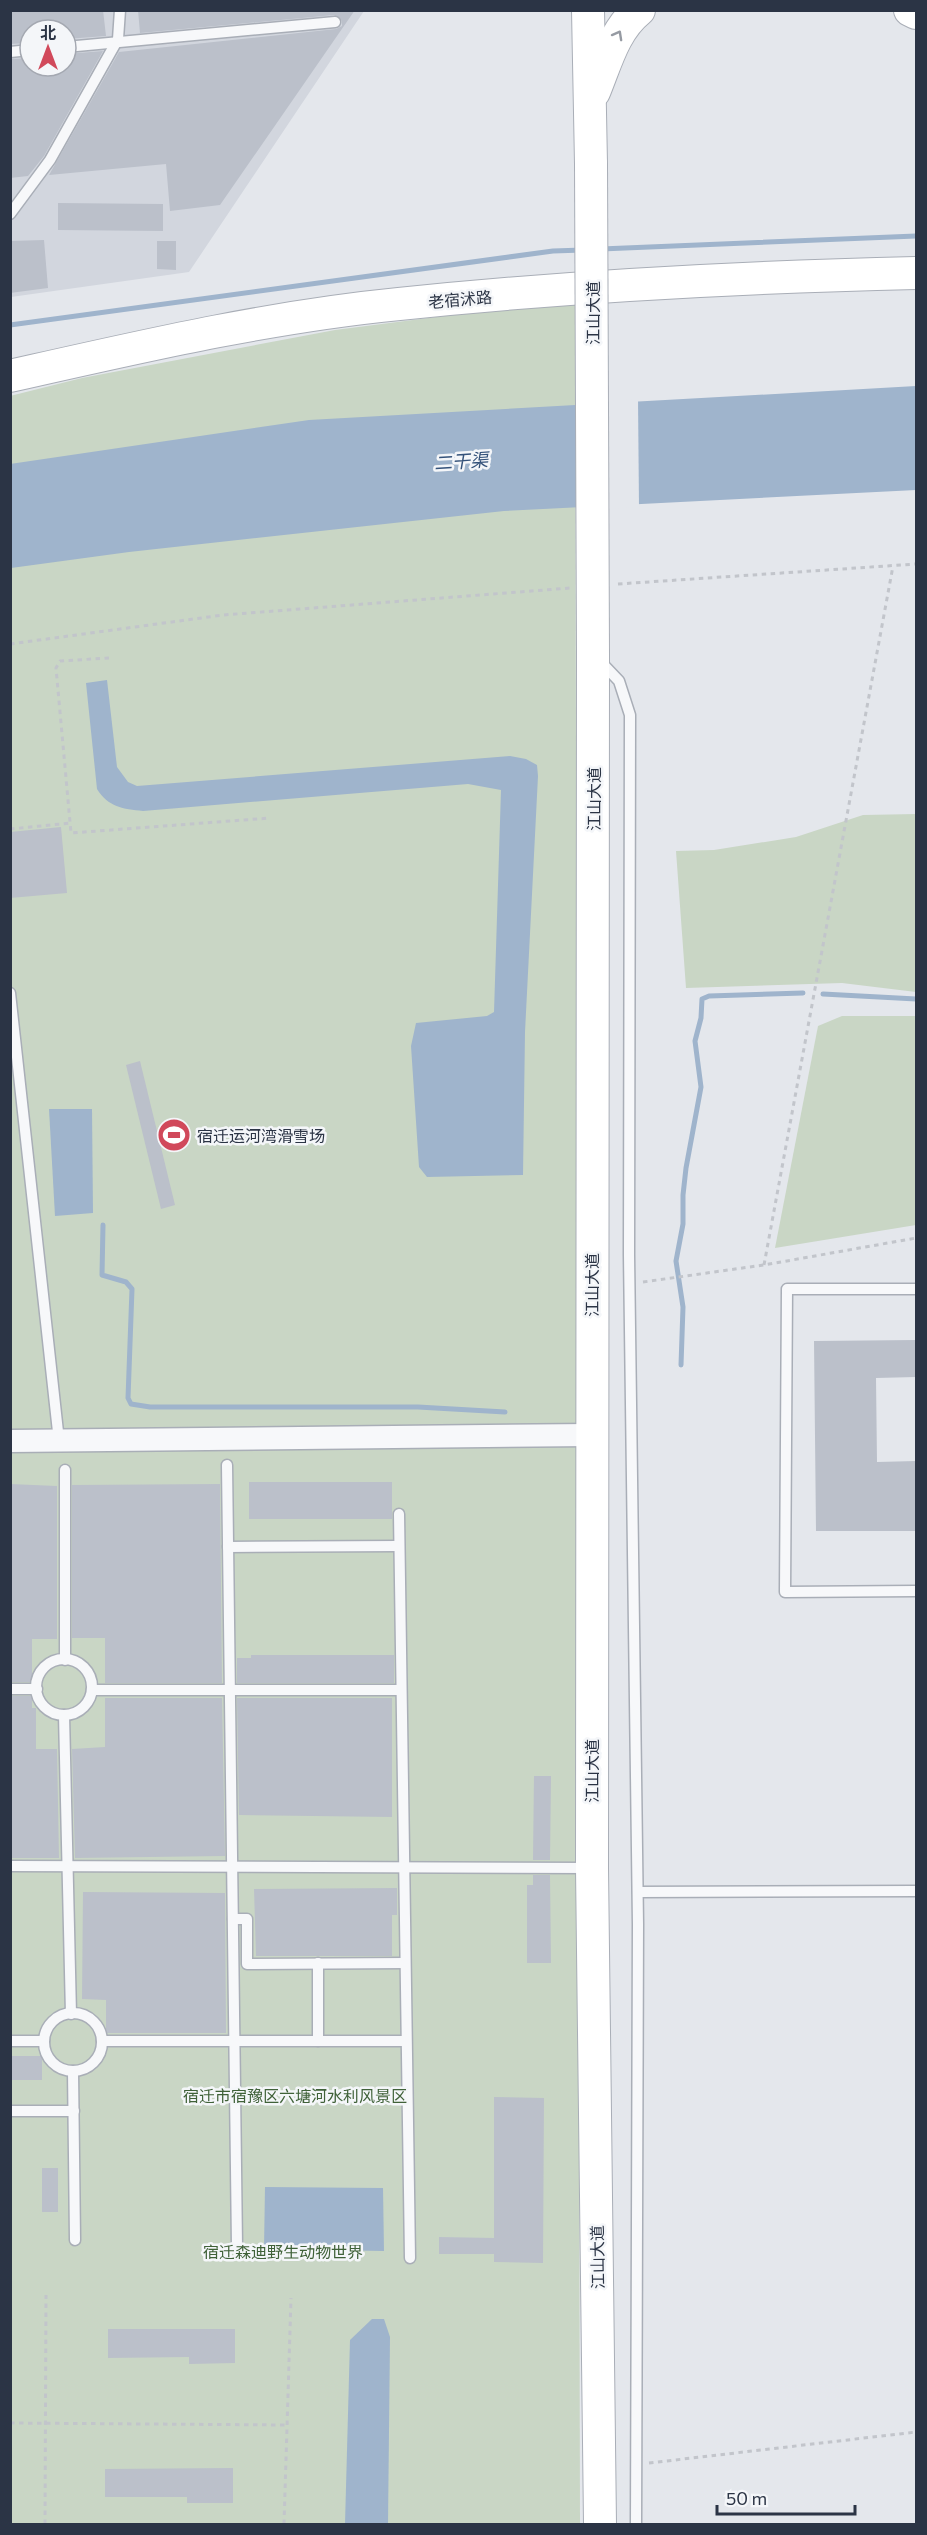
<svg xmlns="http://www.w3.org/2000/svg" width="927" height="2535" font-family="Commissioner,'Noto Sans SC',sans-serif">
  <rect width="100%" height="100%" fill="#e4e7ec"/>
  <!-- built -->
  <path fill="#d2d6de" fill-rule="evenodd" d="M10,11h354l-175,261 -178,25zM30,30h36v36h-36z"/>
  <!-- green -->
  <g fill="#c9d6c5">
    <polygon points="575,299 580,2524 11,2524 10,396 82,378 335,330"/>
    <polygon points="916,814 916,992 842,983 686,988 676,851 714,850 796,837 863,815"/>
    <polygon points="842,1016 916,1016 916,1225 775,1248 818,1026"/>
  </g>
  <!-- water -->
  <g fill="#9fb4cc">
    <polygon points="916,386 916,490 504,511 129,552 11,568 10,464 309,420"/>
    <path d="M107,680l10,87 11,15 9,4 373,-30 16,3 11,6 1,11 -13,256 -2,143 -96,2 -8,-10 -8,-121 5,-23 71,-7 7,-4 7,-222 -33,-6 -325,27c-20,-2 -35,-4 -46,-22l-11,-106z"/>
    <polygon points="49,1109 92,1109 93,1213 55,1216"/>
    <polygon points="265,2187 383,2188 384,2251 264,2249"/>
    <polygon points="372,2319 384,2319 390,2337 388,2524 345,2524 350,2340"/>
  </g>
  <!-- pier -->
  <polygon fill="#e4e7ec" points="638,399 639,507 584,510 584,402"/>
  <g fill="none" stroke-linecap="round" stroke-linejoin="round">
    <!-- stream -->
    <g stroke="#9fb4cc" stroke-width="5">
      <polyline points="601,249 916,236"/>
      <polyline points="10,325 553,251 583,250"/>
      <polyline points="823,994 916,999"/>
      <polyline points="103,1225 102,1275 126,1282 132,1289 128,1398 131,1404 150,1407 418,1407 505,1412"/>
      <polyline points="681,1365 683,1307 676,1261 683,1224 683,1195 686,1168 701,1087 695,1041 701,1018 702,999 709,996 803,993"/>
    </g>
  </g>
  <!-- building -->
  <g fill="#bbc0ca">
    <polygon points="10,10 103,10 106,36 66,39 66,30 30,30 30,43 10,44"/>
    <polygon points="138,10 355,10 220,205 170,211 166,164 49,175 119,52 336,29 342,26 342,21 334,15 140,33"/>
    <polygon points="103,51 44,156 28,176 10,178 10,59 30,58 30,66 66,66 66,54"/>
    <polygon points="58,203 163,204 163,231 58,230"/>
    <polygon points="44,240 48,288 10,293 10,241"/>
    <polygon points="157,241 176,241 176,270 157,269"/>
    <polygon points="61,827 67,893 10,898 10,832"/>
    <polygon points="140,1061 175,1205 161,1209 126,1065"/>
    <polygon points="916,1340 916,1377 876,1378 877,1462 916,1461 916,1531 816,1531 814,1341"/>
    <rect x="249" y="1482" width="143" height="37"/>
    <polygon points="10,1484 57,1486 57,1639 32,1639 32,1682 10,1682"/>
    <polygon points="220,1484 222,1683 105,1683 105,1638 72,1638 72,1485"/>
    <polygon points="251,1655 394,1655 394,1683 237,1683 237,1658 251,1658"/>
    <polygon points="10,1696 32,1696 32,1708 36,1708 36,1749 57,1749 59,1858 10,1858"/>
    <polygon points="105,1698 222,1698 225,1856 75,1858 72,1749 105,1747"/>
    <polygon points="237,1698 392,1698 392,1817 239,1815"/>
    <polygon points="534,1776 551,1776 550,1860 533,1860"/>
    <polygon points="533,1875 550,1875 551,1963 527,1963 527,1885 533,1885"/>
    <polygon points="397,1888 397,1915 392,1915 392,1956 256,1956 254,1889"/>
    <polygon points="83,1892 225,1893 226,2033 106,2033 106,2000 82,1999"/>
    <rect x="10" y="2056" width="32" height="24"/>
    <polygon points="494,2097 544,2098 543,2263 494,2262 494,2254 439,2254 439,2237 494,2238"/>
    <rect x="42" y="2168" width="16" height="44"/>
    <polygon points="108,2329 235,2329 235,2363 189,2364 189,2357 108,2358"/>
    <polygon points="233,2468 233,2503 187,2503 187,2497 105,2497 105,2469"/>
  </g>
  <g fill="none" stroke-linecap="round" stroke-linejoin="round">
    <defs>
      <g id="lane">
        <polyline points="66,47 335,22"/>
        <polyline points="10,52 30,50"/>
        <polyline points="10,214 50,160 118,39 120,10"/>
        <polyline points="599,660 619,681 630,715 629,1255 638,1924 636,2524"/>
        <polyline points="10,993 59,1441"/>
        <polyline points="916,1289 787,1289 785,1592 916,1591"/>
        <polyline points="227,1465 237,2246"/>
        <polyline points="399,1514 410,2258"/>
        <polyline points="228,1547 399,1546"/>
        <circle cx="64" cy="1687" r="28"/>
        <polyline points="65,1660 65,1470"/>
        <polyline points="10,1689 37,1689"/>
        <polyline points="92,1690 401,1690"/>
        <polyline points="64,1715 71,2014"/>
        <polyline points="10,1866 589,1868"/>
        <polyline points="638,1892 916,1891"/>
        <polyline points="233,1919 247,1919 247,1964 405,1963"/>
        <polyline points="318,1963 318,2041"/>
        <circle cx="73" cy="2042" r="29"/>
        <polyline points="10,2041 44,2041"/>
        <polyline points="102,2041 406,2041"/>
        <polyline points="73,2071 75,2240"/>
        <polyline points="10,2111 74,2111"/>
      </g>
      <polyline id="street" points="10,1441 590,1435"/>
      <g id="secondary">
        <polyline points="588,10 591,164"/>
        <polyline points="910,10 916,13"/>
        <path d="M594,92c12,-29 20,-62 45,-82"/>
        <path d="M10,376c129,-29 257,-59 389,-72 172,-18 345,-27 517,-31"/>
        <polyline points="593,653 592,1868 600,2524"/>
      </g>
    </defs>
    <!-- lane casing -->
    <use href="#lane" stroke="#a9aeb7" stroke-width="13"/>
    <!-- street casing -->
    <use href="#street" stroke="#a9aeb7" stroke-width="25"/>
    <!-- secondary casing -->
    <use href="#secondary" stroke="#a9aeb7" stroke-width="34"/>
    <!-- path -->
    <g stroke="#c2c5cb" stroke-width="3" stroke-dasharray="4.5 4.5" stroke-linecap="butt">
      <polyline points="618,584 916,564"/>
      <polyline points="10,644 223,615 570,588"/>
      <polyline points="109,658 60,661 56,668 71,833 270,818"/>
      <polyline points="10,829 71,823"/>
      <polyline points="764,1265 893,566"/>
      <polyline points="643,1282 764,1265 916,1238"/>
      <polyline points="10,2423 287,2425"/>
      <polyline points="649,2463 916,2432"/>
      <polyline points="45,2524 46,2295"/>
      <polyline points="284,2524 291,2298"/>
    </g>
    <!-- lane -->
    <use href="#lane" stroke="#f7f8fa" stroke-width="10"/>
    <!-- street -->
    <use href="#street" stroke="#f7f8fa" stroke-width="22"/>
    <!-- secondary -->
    <use href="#secondary" stroke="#fff" stroke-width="32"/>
    <defs>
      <polyline id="secondary-bridge" points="591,164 593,653"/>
    </defs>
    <!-- secondary-bridge casing -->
    <use href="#secondary-bridge" stroke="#a9aeb7" stroke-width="34" stroke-linecap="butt"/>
    <!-- secondary-bridge -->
    <use href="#secondary-bridge" stroke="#fff" stroke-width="32"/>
  </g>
  <!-- one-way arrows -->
  <defs><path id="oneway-chevron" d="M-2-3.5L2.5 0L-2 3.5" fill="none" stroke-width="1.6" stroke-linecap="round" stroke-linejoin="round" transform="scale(1.5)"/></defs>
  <use stroke="#959aa2" href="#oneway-chevron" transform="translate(618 35) rotate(-61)"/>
  <!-- icons -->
  <defs>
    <symbol id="stadium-disc" viewBox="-11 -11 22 22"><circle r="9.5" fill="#d1495b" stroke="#f4f6f9"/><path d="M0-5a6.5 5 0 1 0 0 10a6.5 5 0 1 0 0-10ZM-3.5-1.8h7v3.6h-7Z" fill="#fff"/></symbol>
  </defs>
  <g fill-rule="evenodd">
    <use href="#stadium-disc" x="155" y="1116" width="38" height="38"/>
  </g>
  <g text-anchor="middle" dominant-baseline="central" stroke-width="5" stroke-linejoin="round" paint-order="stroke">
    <!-- street labels -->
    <g font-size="16" fill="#2b3445" stroke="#f4f6f9">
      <text transform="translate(460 299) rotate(-5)">老宿沭路</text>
      <text transform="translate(592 313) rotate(-90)">江山大道</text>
      <text transform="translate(593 799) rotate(-90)">江山大道</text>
      <text transform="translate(591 1285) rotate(-90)">江山大道</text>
      <text transform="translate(591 1771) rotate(-90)">江山大道</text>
      <text transform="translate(597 2257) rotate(-91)">江山大道</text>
    </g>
    <!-- poi labels -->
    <g font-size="16" fill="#2b3445" stroke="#f4f6f9" text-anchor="start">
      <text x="197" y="1135">宿迁运河湾滑雪场</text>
    </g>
    <!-- park labels -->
    <g font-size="16" fill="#3f6138" stroke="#f4f6f9">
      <text x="295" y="2095">宿迁市宿豫区六塘河水利风景区</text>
      <text x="283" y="2251">宿迁森迪野生动物世界</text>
    </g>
    <!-- water labels -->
    <g font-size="18" font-style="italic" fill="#34527a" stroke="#f4f6f9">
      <text transform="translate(461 461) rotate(-4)">二干渠</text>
    </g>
  </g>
  <!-- border -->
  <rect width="927" height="2535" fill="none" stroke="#2b3445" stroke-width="24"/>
  <!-- north arrow -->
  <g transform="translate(48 48)"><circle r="28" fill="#f4f6f9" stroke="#a4a8b1" stroke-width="1.5"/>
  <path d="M0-4.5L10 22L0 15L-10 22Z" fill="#d1495b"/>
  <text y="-9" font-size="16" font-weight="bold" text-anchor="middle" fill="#2b3445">北</text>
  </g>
  <!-- scale -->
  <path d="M717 2505v9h138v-9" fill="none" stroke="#2b3445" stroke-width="3"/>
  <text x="726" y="2505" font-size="18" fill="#2b3445" stroke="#f4f6f9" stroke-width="4.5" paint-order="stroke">50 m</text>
</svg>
